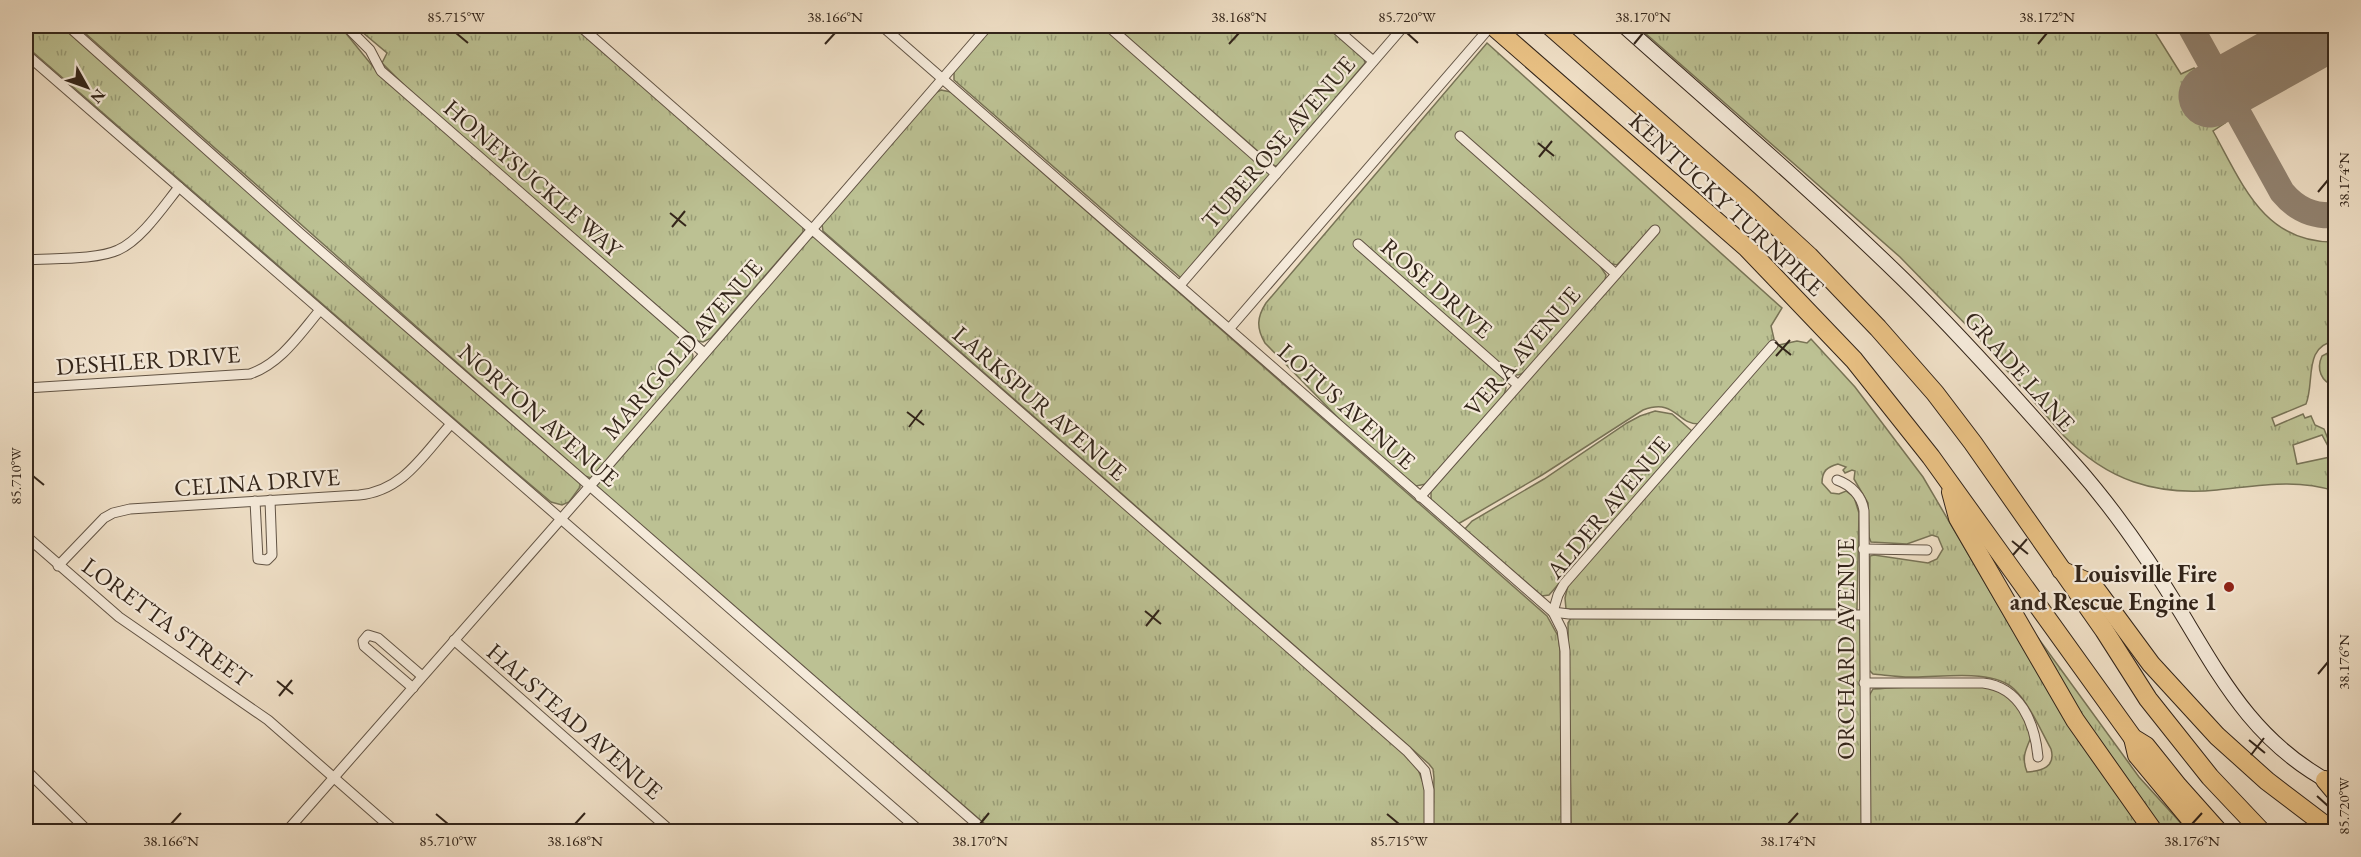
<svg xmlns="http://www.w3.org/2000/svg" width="2361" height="857" font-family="'EB Garamond',serif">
  <defs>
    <pattern id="grass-tufts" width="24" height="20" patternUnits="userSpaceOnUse" patternTransform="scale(1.5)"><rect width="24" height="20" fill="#bcc193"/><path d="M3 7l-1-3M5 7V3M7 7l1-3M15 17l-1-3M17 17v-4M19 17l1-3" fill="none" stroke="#999d77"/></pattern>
  </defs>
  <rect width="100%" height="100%" fill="#efdfc6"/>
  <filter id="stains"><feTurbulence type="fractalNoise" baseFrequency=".00333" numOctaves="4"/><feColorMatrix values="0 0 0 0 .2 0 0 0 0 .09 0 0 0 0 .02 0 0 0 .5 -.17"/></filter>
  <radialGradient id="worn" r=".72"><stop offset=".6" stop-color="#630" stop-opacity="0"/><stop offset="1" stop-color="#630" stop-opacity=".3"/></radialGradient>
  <!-- grass -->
  <g fill="url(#grass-tufts)" stroke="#787356" stroke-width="1.5">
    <polygon points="26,26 61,26 580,483 580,487 569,502 562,505 551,502 512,469 26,46"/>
    <polygon points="77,26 340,26 379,74 691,348 693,356 691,363 594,475 591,478 585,476"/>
    <polygon points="355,26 573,26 803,226 803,232 711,338 703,342 698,341 417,98 382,63 387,53"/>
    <polygon points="993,26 1103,26 1271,175 1181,278 954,80 954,72 957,67"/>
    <polygon points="1115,26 1329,26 1363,55 1365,63 1279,165 1275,166"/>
    <path d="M1637,26h514l30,48 13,-6 31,55 -12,8c30,54 51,112 122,111v99c-32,5 -20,41 -29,63l-34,14 3,8 28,-12 2,4 6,-2 4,9 9,4 6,15 -1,4 -7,-13 -29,10 4,19 38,-8v35c-39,-13 -78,-5 -118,-1 -62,6 -110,-10 -153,-54l-88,-101 -76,-78z"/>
    <path d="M1487,43l295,265 -11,18 3,13 -75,85c-23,0 -23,-26 -56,-14l-101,65 -84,49 -27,-23v-10l228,-260 -5,-5 -37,39 -21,-5 10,15 -1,5c-11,14 -73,89 -84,94 -4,2 -5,1 -9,0l-152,-134 -6,6 150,133 2,9 -2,7 -78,89 -10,2 -65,-55 -86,-88c-9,-15 -8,-26 1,-40z"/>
    <polygon points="941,90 951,92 1547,616 1558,636 1560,650 1562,831 1433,831 1434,778 1433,769 1429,764 823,231 822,224 935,93"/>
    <polygon points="815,236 1416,764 1425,788 1425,831 993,831 595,487 808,239"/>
    <path d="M1811,339l44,48 68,90 126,215 94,139h-273l-1,-135 4,-7c26,-1 107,-8 126,2 18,9 25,27 33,44 -6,14 -11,22 -5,37 15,-1 29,-5 24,-23 -10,-18 -22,-46 -37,-60 -22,-21 -75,-11 -104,-12 -12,0 -25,-2 -37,-3l-4,-4 1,-114 4,-1 54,8 9,-4 6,-10 -5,-12 -6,-2 -25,9 -36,-2 -2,-5 -1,-34 -14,-24 1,-8 -3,-1 -7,3 -2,-3 3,-3 -8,-3c-11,3 -16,7 -16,19l9,10 8,1 7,-3 8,6 5,16 -2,96h-291l-1,-11 3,-13 131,-153 80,-87 18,-4 10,2z"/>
    <path d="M2335,349h1l-1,37c-14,-4 -19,-17 -13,-30z"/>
    <polygon points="1655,411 1672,414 1692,431 1549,595 1542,596 1464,530 1472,521 1544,479 1627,423 1640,416"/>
    <polygon points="1571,618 1860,619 1863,831 1571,831 1568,623"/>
    <polygon points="2033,631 2139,777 2188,831 2159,831 2082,721"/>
  </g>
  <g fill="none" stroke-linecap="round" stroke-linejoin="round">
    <!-- taxiway -->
    <path stroke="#918270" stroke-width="26" d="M2190,26l92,166c14,17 31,25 54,23"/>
    <!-- runway -->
    <polyline stroke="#918270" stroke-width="63" points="2210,96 2336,26"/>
    <defs>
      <g id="minor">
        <polyline points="68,26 300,233 986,832"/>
        <polyline points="346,26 370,50 381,71 396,84 704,353"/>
        <polyline points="580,26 1407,751 1425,771 1429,790 1429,832"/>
        <polyline points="882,26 1553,612 1569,614 1863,615"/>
        <polyline points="1108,26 1276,174"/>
        <polyline points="1333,26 1373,61"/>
        <polyline points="26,54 921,832"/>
        <polyline points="1460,136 1616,274"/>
        <polyline points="1358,244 1518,385"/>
        <path d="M26,260c24,-2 71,0 92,-10 23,-10 45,-43 61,-63"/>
        <polyline points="1181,284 1404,26"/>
        <polyline points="1230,328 1491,26"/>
        <path d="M26,388l224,-14c31,-11 49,-39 70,-64"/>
        <path d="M1837,480c14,5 25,16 27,31l2,321"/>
        <polyline points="1420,497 1655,230"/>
        <polyline points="255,501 258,559 267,560 272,555 270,500"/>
        <polyline points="26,536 119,617 268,720 396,832"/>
        <polyline points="1863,549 1927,550"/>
        <path d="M58,566l46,-48 9,-5 17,-4 229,-14c44,-4 64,-40 92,-71"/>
        <polyline points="454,640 672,832"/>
        <path d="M1864,683h119c37,4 52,40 55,74"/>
        <polyline points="413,688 364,646 363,641 368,635 378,638 422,676"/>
        <polyline points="26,770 89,832"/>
        <polyline points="286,832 597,478 988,26"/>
        <polyline points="1566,832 1565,651 1562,630 1553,612 1558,595 1564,584 1773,345"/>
      </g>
      <path id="secondary" d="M1624,26c94,84 190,166 280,254 60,59 116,122 171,185 40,45 76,98 107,149 42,70 75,130 151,170"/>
      <g id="motorway">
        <polyline points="1493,26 1747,248 1854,360 1931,457 2133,738 2146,746 2178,786 2219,832"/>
        <polyline points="1550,26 1748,200 1809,256 1878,328 1935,393 1973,443 2104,630 2148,699 2210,777 2262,832"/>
        <polyline points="1951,492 1958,518 2075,720 2154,832"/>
        <polyline points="2061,570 2092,584 2151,664 2217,736 2267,781 2334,832"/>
        <polyline points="2133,738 2137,755 2201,832"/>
        <polyline points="2325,780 2336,793"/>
      </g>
    </defs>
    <!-- minor casing -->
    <use href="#minor" stroke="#625445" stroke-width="11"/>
    <!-- secondary casing -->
    <use href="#secondary" stroke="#33251a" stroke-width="16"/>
    <!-- motorway casing -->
    <use href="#motorway" stroke="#33251a" stroke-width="20"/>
    <!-- minor -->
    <use href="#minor" stroke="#f5eada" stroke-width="9"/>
    <!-- secondary -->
    <use href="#secondary" stroke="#f5eada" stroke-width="14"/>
    <!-- motorway -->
    <use href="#motorway" stroke="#e8c083" stroke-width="18"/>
  </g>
  <!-- ticks -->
  <path fill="none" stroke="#33251a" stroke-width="2" d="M456,33l12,10M1407,33l11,10M825,44l10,-11M1229,44l10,-11M1634,44l9,-11M2038,44l9,-11M1538,143l16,13M1539,157l13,-16M2318,192l10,-12M670,213l16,13M672,227l13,-16M1775,342l16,13M1776,356l14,-16M907,412l17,13M909,427l13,-17M33,476l11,9M2012,541l16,13M2013,555l14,-16M1145,611l16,13M1146,626l13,-16M2318,674l10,-12M277,681l16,13M279,696l13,-16M2249,740l16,13M2251,755l13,-17M2317,796l11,10M436,814l12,10M1387,814l12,10M171,824l10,-11M575,824l10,-11M980,824l9,-11M1788,824l10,-11M2192,824l10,-11"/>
  <!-- markers -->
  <circle fill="#8f2418" stroke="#f5eada" stroke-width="2" cx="2229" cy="587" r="6"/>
  <g text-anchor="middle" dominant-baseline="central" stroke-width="4.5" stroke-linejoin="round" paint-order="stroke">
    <!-- street labels -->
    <g font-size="24" fill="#33251a" stroke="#f5eada">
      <text transform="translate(1278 142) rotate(-49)">TUBEROSE AVENUE</text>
      <text transform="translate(533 178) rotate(41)">HONEYSUCKLE WAY</text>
      <text transform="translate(1727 204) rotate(43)">KENTUCKY TURNPIKE</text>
      <text transform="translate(1437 288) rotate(41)">ROSE DRIVE</text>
      <text transform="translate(682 349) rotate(-49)">MARIGOLD AVENUE</text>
      <text transform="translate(1522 351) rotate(-49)">VERA AVENUE</text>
      <text transform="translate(148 360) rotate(-4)">DESHLER DRIVE</text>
      <text transform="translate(2020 371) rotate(48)">GRADE LANE</text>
      <text transform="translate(1040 403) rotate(41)">LARKSPUR AVENUE</text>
      <text transform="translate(1347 406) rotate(42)">LOTUS AVENUE</text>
      <text transform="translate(539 415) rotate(41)">NORTON AVENUE</text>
      <text transform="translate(257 482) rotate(-4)">CELINA DRIVE</text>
      <text transform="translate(1608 507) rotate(-50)">ALDER AVENUE</text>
      <text transform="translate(167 622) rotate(36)">LORETTA STREET</text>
      <text transform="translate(1845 649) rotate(-90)">ORCHARD AVENUE</text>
      <text transform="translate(575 721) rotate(41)">HALSTEAD AVENUE</text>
    </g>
    <!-- poi labels -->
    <g font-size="24" font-weight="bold" fill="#33251a" stroke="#f5eada" text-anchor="end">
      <text x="2217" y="573">Louisville Fire<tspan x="2217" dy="28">and Rescue Engine 1</tspan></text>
    </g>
  </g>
  <!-- margin -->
  <rect width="2361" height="857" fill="none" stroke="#efdfc6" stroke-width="66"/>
  <!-- north arrow -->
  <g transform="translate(87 87) rotate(130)" stroke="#f5eada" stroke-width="4.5" paint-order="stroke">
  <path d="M0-4.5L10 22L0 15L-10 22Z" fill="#33251a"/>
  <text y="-9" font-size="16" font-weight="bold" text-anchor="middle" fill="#33251a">N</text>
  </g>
  <rect x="33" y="33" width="2295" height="791" fill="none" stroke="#33251a" stroke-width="2"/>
  <g font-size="15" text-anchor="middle" fill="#33251a">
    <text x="456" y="22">85.715°W</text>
    <text x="835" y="22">38.166°N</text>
    <text x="1239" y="22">38.168°N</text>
    <text x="1407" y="22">85.720°W</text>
    <text x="1643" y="22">38.170°N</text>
    <text x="2047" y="22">38.172°N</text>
    <text transform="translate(2344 180) rotate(-90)" y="5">38.174°N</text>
    <text transform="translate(16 476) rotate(-90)" y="5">85.710°W</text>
    <text transform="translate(2344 662) rotate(-90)" y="5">38.176°N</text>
    <text transform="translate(2344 806) rotate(-90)" y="5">85.720°W</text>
    <text x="171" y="846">38.166°N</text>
    <text x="448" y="846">85.710°W</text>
    <text x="575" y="846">38.168°N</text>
    <text x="980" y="846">38.170°N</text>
    <text x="1399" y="846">85.715°W</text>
    <text x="1788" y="846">38.174°N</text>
    <text x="2192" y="846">38.176°N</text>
  </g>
  <rect width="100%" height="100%" filter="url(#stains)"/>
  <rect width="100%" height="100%" fill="url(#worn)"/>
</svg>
